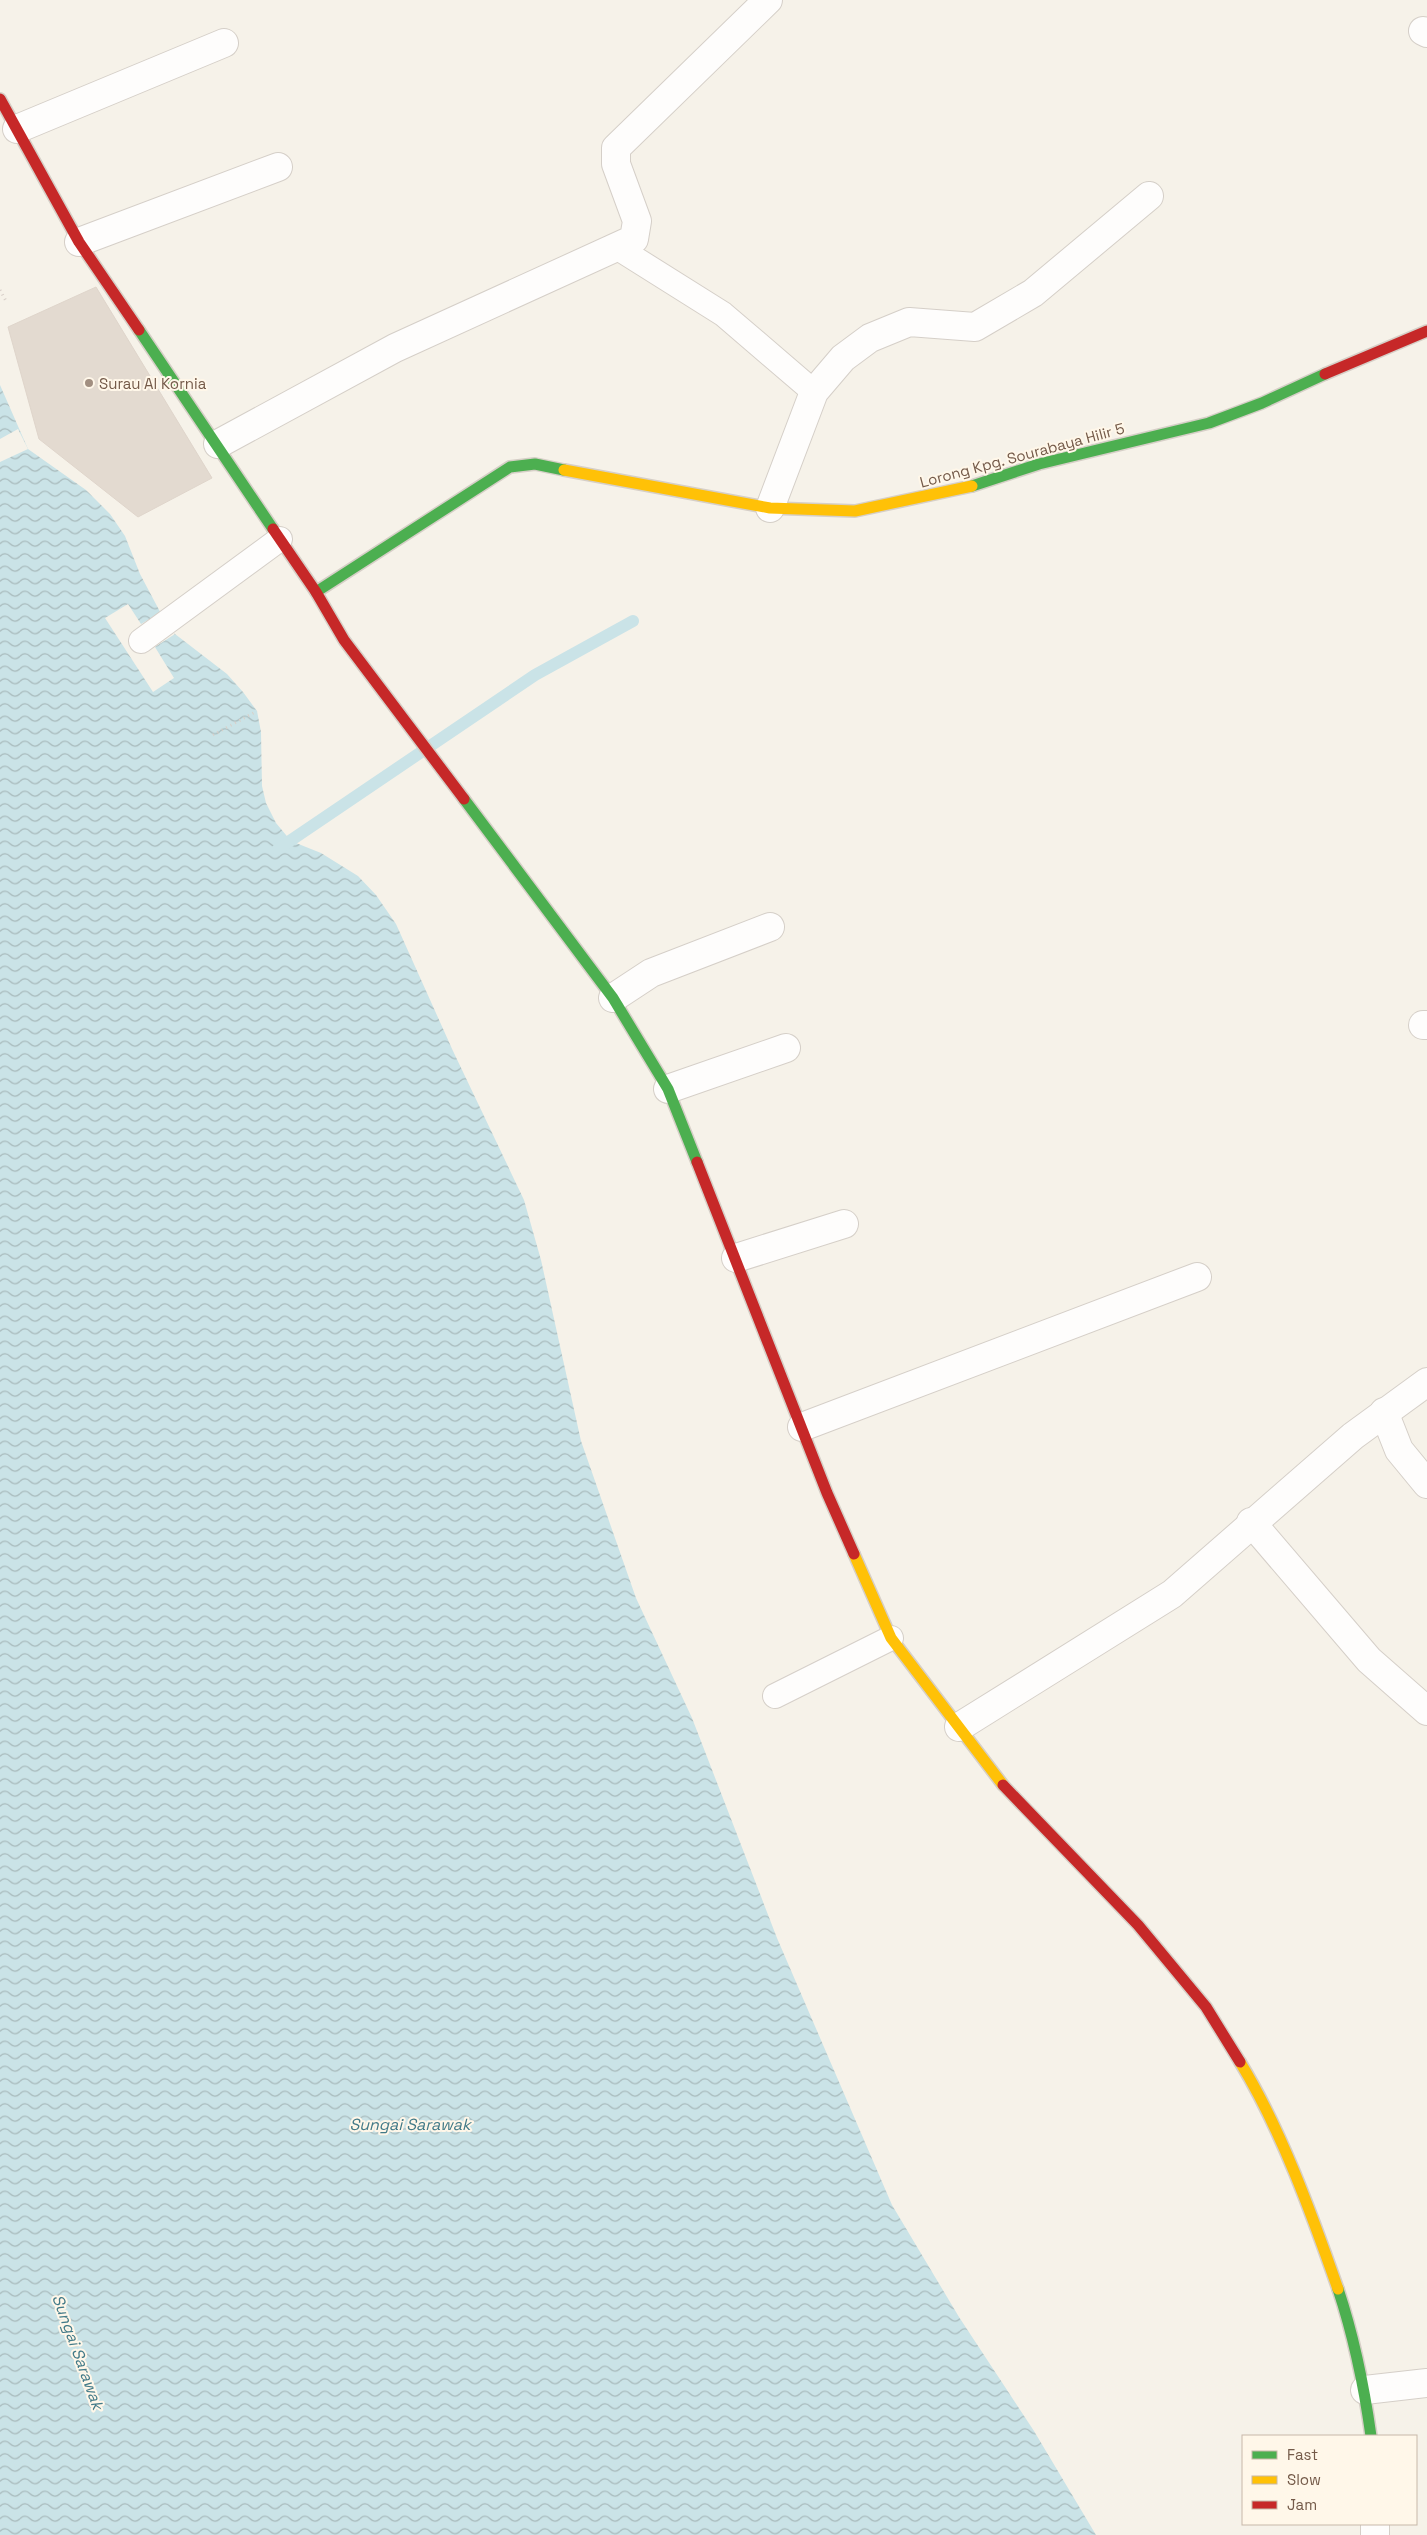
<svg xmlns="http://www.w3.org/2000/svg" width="1427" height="2535" font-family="'Space Grotesk',sans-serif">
  <defs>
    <pattern id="water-waves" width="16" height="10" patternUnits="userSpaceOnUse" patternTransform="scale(1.25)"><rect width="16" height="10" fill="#cae3e7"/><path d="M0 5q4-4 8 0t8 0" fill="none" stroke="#a9bbbd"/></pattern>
  </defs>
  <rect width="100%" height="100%" fill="#f6f2e9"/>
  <!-- water -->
  <polygon fill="url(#water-waves)" points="0,385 28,449 86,490 110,514 125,536 140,574 166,623 175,634 227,674 243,692 257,711 261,732 262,786 266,803 276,823 291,841 321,853 358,876 376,895 396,924 453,1051 524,1200 541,1260 581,1441 636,1598 692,1718 777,1938 892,2205 959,2317 1034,2431 1096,2535 0,2535"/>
  <!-- pier -->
  <g fill="#f6f2e9">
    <polygon points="18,429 28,449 0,462 0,439"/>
    <polygon points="128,604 141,624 160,613 175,634 155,647 174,678 153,692 105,618"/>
  </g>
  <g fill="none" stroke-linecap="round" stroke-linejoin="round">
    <!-- stream -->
    <polyline stroke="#cae3e7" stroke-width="12" points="278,849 535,675 633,621"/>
  </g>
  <!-- building -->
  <polygon fill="#e3dad0" stroke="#dfd5cb" points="96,287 212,478 138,517 39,439 8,327"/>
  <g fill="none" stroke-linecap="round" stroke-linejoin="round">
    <defs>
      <g id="lane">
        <polyline points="618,248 723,314 814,392"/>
        <polyline points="141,641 280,539"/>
        <polyline points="775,1696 891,1638"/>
      </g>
      <g id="street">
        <polyline points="1423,31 1427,33"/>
        <polyline points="17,129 224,43"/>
        <polyline points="79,242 278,167"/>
        <polyline points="218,444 395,348 634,239 637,221 616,164 616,148 768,0"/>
        <polyline points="770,508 814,392 843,358 870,338 909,322 975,327 1033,293 1149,196"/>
        <polyline points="613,998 651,973 770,927"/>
        <polyline points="1423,1025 1427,1025"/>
        <polyline points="668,1089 786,1048"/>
        <polyline points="736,1258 844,1224"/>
        <polyline points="1384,1412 1399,1450 1427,1484"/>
        <polyline points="802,1427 1197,1277"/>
        <polyline points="1251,1522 1369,1660 1427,1711"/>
        <polyline points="959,1727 1172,1594 1353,1436 1427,1382"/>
        <polyline points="1365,2390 1427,2383"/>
        <polyline points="1375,2535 1375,2524"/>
      </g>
      <g id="fast">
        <polyline points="139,330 273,529"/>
        <polyline points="972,486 1039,464 1209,423 1262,403 1325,374"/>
        <polyline points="316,592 510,467 535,464 564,470"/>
        <polyline points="464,799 613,998 668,1089 697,1162"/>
        <path d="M1338,2289c16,48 26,97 33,147"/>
      </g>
      <g id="slow">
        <polyline points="564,470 770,508 855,511 972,486"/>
        <polyline points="854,1554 891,1638 1003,1785"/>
        <path d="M1240,2062c41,67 72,153 98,227"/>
      </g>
      <g id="jam">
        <polyline points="0,99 79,242 139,330"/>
        <polyline points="1325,374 1427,331"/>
        <polyline points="273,529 316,592 344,640 464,799"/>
        <polyline points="697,1162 827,1493 854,1554"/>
        <polyline points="1003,1785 1138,1925 1206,2007 1240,2062"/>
      </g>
    </defs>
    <!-- lane casing -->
    <use href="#lane" stroke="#d5cfc8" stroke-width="26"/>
    <!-- street casing -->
    <use href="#street" stroke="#d5cfc8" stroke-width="30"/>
    <!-- fast casing -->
    <use href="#fast" stroke="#d6cfc7" stroke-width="14"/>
    <!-- slow casing -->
    <use href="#slow" stroke="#d6cfc7" stroke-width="14"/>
    <!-- jam casing -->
    <use href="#jam" stroke="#d6cfc7" stroke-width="14"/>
    <!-- path -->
    <g stroke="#d8d0c9" stroke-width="3" stroke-dasharray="1 4" stroke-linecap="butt">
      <polyline points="0,290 6,301"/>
      <polyline points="213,735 257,711"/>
    </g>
    <!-- lane -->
    <use href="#lane" stroke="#fefdfc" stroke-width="24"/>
    <!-- street -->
    <use href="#street" stroke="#fefdfc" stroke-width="28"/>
    <!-- fast -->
    <use href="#fast" stroke="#4caf50" stroke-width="11"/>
    <!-- slow -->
    <use href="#slow" stroke="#ffc107" stroke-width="11"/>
    <!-- jam -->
    <use href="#jam" stroke="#c62828" stroke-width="11"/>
  </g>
  <!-- markers -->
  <circle fill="#a28f81" stroke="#fff7e9" stroke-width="2" cx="89" cy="383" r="5"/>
  <g text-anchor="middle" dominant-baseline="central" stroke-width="4" stroke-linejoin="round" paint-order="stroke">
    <!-- poi labels -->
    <g font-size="15" fill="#745a49" stroke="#fff7e9" text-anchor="start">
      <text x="99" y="383">Surau Al Kornia</text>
    </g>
    <!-- street labels -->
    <g font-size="15" fill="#745a49" stroke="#fff7e9">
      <text transform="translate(1022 455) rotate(-15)">Lorong Kpg. Sourabaya Hilir 5</text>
    </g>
    <!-- water labels -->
    <g font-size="16" font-style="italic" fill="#427a88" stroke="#fff7e9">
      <text x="410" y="2124">Sungai Sarawak</text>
      <text transform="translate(78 2352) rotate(70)">Sungai Sarawak</text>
    </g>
  </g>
  <!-- legend -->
  <rect x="1242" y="2435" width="175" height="90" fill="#fff7e9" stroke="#c7b8a9"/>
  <rect x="1252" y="2451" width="25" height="8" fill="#4caf50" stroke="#c7b8a9"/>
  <text x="1287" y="2460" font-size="15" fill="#745a49">Fast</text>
  <rect x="1252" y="2476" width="25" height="8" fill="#ffc107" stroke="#c7b8a9"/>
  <text x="1287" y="2485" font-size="15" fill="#745a49">Slow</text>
  <rect x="1252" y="2501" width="25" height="8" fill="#c62828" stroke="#c7b8a9"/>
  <text x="1287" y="2510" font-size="15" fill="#745a49">Jam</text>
</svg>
